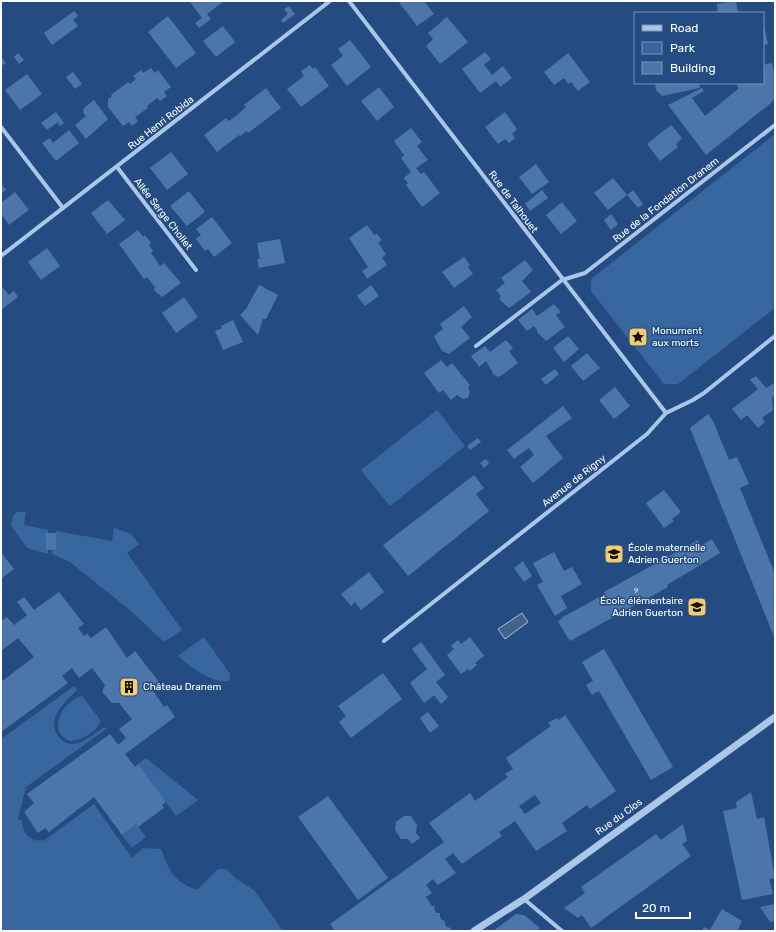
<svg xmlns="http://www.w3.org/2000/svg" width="776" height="932" font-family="Rubik,sans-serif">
  <rect width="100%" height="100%" fill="#244c82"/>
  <!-- green -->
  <g fill="#38669f">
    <polygon points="775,134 775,308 678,384 664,384 591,291 591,279"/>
    <polygon points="437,410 465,446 390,506 361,470"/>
    <polygon points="17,512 26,512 24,525 48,530 48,533 45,533 46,550 48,550 48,554 27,548 11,525 13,516"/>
    <polygon points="114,528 131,534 139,544 127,553 182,630 164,642 131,611 70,562 52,554 52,550 56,550 56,531 112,541"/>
    <path d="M204,637l26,37v6l-2,1c-15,3 -39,-15 -50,-25z"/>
    <path d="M74,686l3,4c-13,13 -34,31 -16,49 4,5 11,6 17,4 10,-3 18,-11 27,-16l1,2 -80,58 -8,32 4,2c1,13 8,22 23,19l49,-36 38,54 11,-10 18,1c8,22 13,33 36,41l21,-21h8l12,11 16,10 29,41h-282v-194h3z"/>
    <path d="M82,696l19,25c-5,11 -19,19 -31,20 -25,-10 -6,-41 12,-45z"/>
    <polygon points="146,758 198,800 176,816 138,764"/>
    <polygon points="136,824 146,837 132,848 122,835"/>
  </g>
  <!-- water -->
  <polygon fill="#456389" stroke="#9fc1e8" points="522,613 528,622 505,639 498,629"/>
  <!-- building -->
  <g fill="#4c76aa" fill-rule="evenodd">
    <polygon points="189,1 224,1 207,14 211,19 199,28 195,23 202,18"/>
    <polygon points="398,1 424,1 434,14 417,26"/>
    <polygon points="733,1 736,1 738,13 718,13 717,4"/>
    <polygon points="289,6 295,14 283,23 281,20 288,14 284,9"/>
    <polygon points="74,11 78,16 73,20 78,26 52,45 44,33"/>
    <polygon points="168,16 196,53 176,68 148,32"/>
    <polygon points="447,17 468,42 440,64 426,46 433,39 428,33"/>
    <polygon points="763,21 768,44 763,45"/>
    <polygon points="223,26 235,42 216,57 203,41"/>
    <polygon points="350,40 371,67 347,86 331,65 343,56 338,49"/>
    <polygon points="485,52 491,59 484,65 492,75 503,66 512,78 500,87 496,81 480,93 462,69"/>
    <polygon points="18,53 24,60 19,64 14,57"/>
    <polygon points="568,53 590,82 578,91 571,82 568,84 564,78 554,85 544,72"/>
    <polygon points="1,57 6,63 1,66"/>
    <polygon points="772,63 775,76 775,97 771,103 706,155 668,105 702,88 704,91 692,98 705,116 738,89 737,83 763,83 763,65"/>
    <polygon points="310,65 313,69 315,67 329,86 301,107 287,89 304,76 301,71"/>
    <polygon points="151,68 155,73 158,70 171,87 164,92 167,96 160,101 157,98 147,106 148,108 135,117 138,121 132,126 129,122 123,126 108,107 108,99 112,96 111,95 128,82 130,84 136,79 133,76 141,70 143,73"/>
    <polygon points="73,72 82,84 75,89 66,77"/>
    <polygon points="27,74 42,94 20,110 5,90"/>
    <polygon points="655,83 699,83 700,88 662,96 656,90"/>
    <polygon points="379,87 394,107 377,121 361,101"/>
    <polygon points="266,88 281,108 248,133 247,131 240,136 239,135 217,152 204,135 226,118 229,121 236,116 246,107 244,105"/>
    <polygon points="94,100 108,119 86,139 75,125 86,116 83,112 84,108"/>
    <polygon points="56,112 64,123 60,126 58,122 47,130 41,123"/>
    <polygon points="505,112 517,129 512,134 515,138 509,143 505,139 498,144 485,127"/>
    <polygon points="671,125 682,138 676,144 678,147 660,161 647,144"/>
    <polygon points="411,128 422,142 417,146 428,160 416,168 421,174 424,172 440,193 422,207 406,185 408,183 404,178 411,172 401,158 404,155 394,141"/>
    <polygon points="69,130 79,143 56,161 42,143 50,138 53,143"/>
    <polygon points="171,152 188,174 167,190 150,168"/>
    <polygon points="536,164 549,182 532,194 519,177"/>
    <polygon points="613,178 627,195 608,210 594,193"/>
    <polygon points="1,183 6,190 1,194"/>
    <polygon points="542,190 548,198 530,211 525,204"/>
    <polygon points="633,190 643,204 638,208 627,195"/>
    <polygon points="189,191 205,212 187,226 170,206"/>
    <polygon points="15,192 29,210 9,225 1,214 1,203"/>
    <polygon points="108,200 125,220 107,234 91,213"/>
    <polygon points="562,202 577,221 561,234 546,215"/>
    <polygon points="611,214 618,224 611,230 604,220"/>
    <polygon points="212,217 232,243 214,257 208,249 205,251 196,239 201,235 196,229"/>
    <polygon points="367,225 374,235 377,234 382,240 378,243 386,254 382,258 387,265 367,279 362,271 368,267 349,238"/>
    <polygon points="138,230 143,237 145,235 151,243 149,245 153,251 151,253 160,266 164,263 181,283 162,297 154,290 155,287 147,277 144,279 119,244"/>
    <polygon points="280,239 285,263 259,268 257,259 260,259 257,243"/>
    <polygon points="47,248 60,266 41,280 28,262"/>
    <polygon points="464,257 470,265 468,267 473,274 454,288 442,272"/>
    <polygon points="525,260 533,270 522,281 531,292 509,308 499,299 501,296 496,290 505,283 501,278"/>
    <polygon points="259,285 278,295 266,319 263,319 258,335 240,315 246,309"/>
    <polygon points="371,285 379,296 365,306 357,296"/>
    <polygon points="2,287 9,295 14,291 18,297 1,310"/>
    <polygon points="184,297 198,317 176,333 162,313"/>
    <polygon points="554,304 561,312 556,315 565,327 546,341 537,332 537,330 534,326 527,331 518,320 532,309 537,316"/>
    <polygon points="464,306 472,317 461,327 470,338 449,354 442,351 434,336 443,329 440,324"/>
    <polygon points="233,320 243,342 223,350 215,331 222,328 221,326"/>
    <polygon points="568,336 579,349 564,362 553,348"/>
    <polygon points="506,340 513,348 509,351 518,363 499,377 494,375 486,361 479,367 471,356 485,346 490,352"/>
    <polygon points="587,353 600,368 583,381 571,366"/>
    <polygon points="441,360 447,367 452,363 470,385 468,387 470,392 468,398 463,399 457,395 451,400 443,390 439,393 424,373"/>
    <polygon points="555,369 559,374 546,385 541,379"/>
    <polygon points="756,376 766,388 775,383 775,396 772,397 773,410 762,418 765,422 758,428 747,415 741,420 732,409 758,389 750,380"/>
    <polygon points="615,387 630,406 614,419 599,400"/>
    <polygon points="563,406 572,418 546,436 563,458 533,483 520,467 534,455 529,448 514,459 507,450"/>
    <polygon points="708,414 713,421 729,460 737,457 749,484 740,488 775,574 775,639 690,428"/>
    <polygon points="478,438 481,442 470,450 467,446"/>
    <polygon points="486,459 489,463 484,468 480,463"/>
    <polygon points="474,475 484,488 476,494 489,511 408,576 383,545"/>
    <polygon points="664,490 681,512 672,519 674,521 664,528 646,503"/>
    <polygon points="45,533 56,533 56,550 46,550"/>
    <polygon points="712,539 720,553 667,585 668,587 570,641 558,622 563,617 605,594 604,592 698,540 701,546"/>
    <polygon points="1,552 14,569 1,579"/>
    <polygon points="554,552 564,571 572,567 582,584 561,596 567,608 555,616 537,585 543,582 533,563"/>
    <polygon points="523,561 532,576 524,582 514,568"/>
    <polygon points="369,572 384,592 361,610 355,602 351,606 341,594"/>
    <polygon points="59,592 84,624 78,628 84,636 87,634 91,638 106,627 127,658 135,651 159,682 151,688 164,707 167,705 175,717 125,754 135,767 138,764 166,802 162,805 164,808 138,827 136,824 122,835 94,797 49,832 45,828 38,833 24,812 34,803 27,794 110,734 118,745 126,738 119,729 132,719 119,703 112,703 102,692 105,685 92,668 79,678 72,668 62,676 68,683 1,732 1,682 34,657 18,638 1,651 1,621 7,617 14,625 27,615 17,602 24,597 34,610"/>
    <polygon points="470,637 484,656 475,663 477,665 470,671 468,669 461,674 447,655 454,649 451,646 458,640 461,644"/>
    <polygon points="421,642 445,675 436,682 448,697 441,704 434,695 424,703 410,683 427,669 412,649"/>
    <polygon points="604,649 673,767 651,780 599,691 592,695 586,685 593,681 582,662"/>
    <polygon points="383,673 402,699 351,738 339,722 346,716 338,706"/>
    <polygon points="428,712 439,726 430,733 420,718"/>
    <path d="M565,715l51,76 -26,18 -3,-4 -25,18 5,8 -31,20 -21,-30 -16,11 3,4 -40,28 -9,-11 -8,6 11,14 -18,12 -5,-6 -7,6 6,8 -6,4 6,9h3l-1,3 3,4h3v4l2,3 3,1v3l2,3 4,1 -1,3h-115l-5,-7 114,-82 -15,-19 41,-30 5,8 33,-24 -3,-3 8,-5 -7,-11 45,-32 -3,-3 9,-5 2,2zM535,795l6,8 -16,11 -6,-8z"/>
    <polygon points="751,792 757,819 764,817 775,878 769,879 773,894 742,900 723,811 737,808 736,802"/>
    <polygon points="328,796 388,878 358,900 298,817"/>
    <polygon points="404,816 411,816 417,825 416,833 420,838 412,844 408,839 401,839 395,830 396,822"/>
    <polygon points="683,824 687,841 682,844 691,856 591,928 582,915 578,918 564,908 585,893 581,887 656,834 661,840"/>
    <polygon points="775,904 775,921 770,922 760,907"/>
    <polygon points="722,909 742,921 737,931 702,931 704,927 710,930"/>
    <polygon points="516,914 524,915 540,928 536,931 493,931"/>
  </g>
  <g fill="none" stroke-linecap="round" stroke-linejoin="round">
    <!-- minor -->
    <g stroke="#abc6e7" stroke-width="4">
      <polyline points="349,1 666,413"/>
      <polyline points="1,127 63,208"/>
      <polyline points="117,167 196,270"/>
      <polyline points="1,256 330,1"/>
      <polyline points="476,346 562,280 585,273 775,125"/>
      <polyline points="384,641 647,434 666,413 693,400 704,393 775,336"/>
      <polyline points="524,899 562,931"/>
    </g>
    <!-- tertiary -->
    <polyline stroke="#abc6e7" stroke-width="7" points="474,931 524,899 775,717"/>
  </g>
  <!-- icons -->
  <defs>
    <symbol id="sight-square" viewBox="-11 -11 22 22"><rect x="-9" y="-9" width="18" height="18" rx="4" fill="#f2cc6f" stroke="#244c82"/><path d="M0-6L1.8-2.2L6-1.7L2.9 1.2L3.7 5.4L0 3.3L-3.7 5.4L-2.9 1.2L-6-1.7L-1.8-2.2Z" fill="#111"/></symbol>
    <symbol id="school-square" viewBox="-11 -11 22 22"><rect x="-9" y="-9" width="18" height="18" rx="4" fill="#f2cc6f" stroke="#244c82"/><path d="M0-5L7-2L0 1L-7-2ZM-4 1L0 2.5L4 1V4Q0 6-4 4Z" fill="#111"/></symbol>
    <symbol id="building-square" viewBox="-11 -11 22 22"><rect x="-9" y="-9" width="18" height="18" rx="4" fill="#f2cc6f" stroke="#244c82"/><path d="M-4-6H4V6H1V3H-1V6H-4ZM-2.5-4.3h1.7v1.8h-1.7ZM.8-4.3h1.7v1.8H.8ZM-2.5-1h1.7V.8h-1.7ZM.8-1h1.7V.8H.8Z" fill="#111"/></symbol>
  </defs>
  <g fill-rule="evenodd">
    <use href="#sight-square" x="627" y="326" width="22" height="22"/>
    <use href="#school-square" x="603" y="543" width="22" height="22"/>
    <use href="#school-square" x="686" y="596" width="22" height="22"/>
    <use href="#building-square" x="118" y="676" width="22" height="22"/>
  </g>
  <g text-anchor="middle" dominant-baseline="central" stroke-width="3" stroke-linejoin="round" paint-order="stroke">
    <!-- number labels -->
    <g font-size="8" fill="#d2ddea">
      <text x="636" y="590">9</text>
    </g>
    <!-- street labels -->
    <g font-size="10" fill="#fff" stroke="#244c82">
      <text transform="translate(161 123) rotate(-38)">Rue Henri Robida</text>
      <text transform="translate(666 200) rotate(-38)">Rue de la Fondation Dranem</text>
      <text transform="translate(513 202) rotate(53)">Rue de Talhouet</text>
      <text transform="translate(163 214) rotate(52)">Allée Serge Chollet</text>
      <text transform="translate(574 481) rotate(-38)">Avenue de Rigny</text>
      <text transform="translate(619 817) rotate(-36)">Rue du Clos</text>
    </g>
    <!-- poi labels -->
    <g font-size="10" fill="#fff" stroke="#244c82" text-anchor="start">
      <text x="652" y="331">Monument<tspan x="652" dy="12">aux morts</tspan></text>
      <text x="628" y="548">École maternelle<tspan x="628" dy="12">Adrien Guerton</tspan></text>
      <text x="683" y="601" text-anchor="end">École élémentaire<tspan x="683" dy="12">Adrien Guerton</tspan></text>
      <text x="143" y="687">Château Dranem</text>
    </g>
  </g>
  <!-- border -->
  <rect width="776" height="932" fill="none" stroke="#ffffff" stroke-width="4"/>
  <!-- legend -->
  <rect x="634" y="12" width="130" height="72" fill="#244c82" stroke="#7c94b4"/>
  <rect x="642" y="25" width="20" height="6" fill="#abc6e7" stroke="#7c94b4"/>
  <text x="670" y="32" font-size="12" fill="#ffffff">Road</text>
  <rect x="642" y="42" width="20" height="12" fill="#38669f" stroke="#7c94b4"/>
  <text x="670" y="52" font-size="12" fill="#ffffff">Park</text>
  <rect x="642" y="62" width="20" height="12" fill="#4c76aa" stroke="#7c94b4"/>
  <text x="670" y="72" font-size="12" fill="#ffffff">Building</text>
  <!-- scale -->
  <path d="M636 912v6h54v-6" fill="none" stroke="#ffffff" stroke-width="2"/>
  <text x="642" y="912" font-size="12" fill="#ffffff" stroke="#244c82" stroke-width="3" paint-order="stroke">20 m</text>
</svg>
